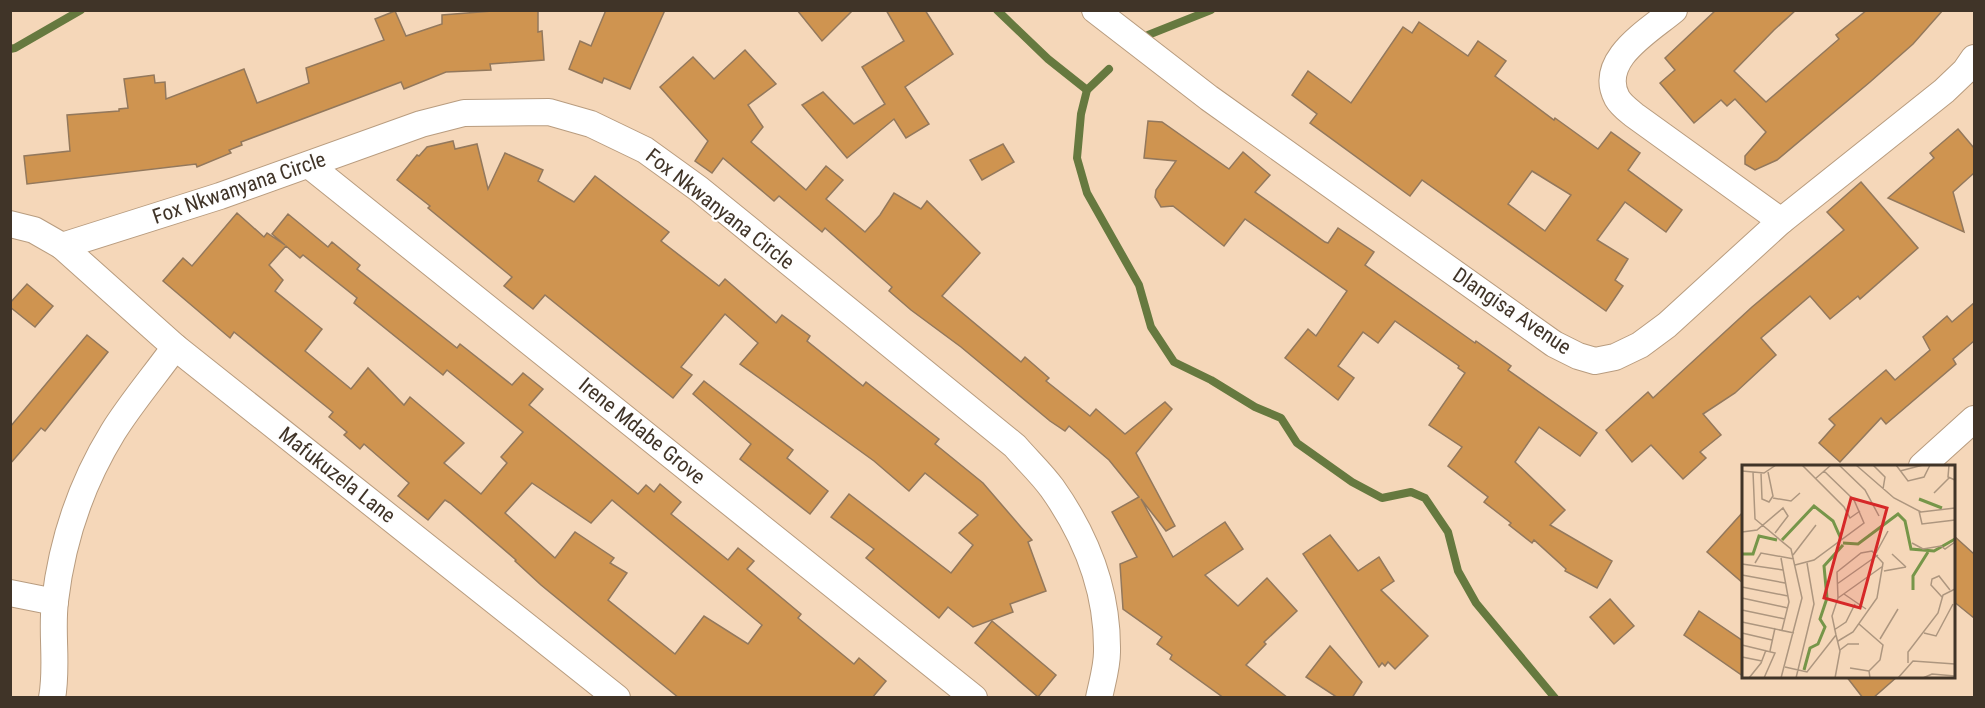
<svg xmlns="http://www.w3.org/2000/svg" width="1985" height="708" font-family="'Roboto Condensed',sans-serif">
  <rect width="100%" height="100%" fill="#f5d7b9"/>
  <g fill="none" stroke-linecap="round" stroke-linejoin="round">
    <!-- stream -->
    <g stroke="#66793f" stroke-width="8">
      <polyline points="997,10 1048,59 1087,90"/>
      <polyline points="1148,35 1211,10"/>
      <polyline points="10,49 15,48 81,10"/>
      <polyline points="1109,69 1087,90 1081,114 1077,158 1087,193 1139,285 1151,327 1174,362 1211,380 1255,407 1281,418 1297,443 1352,482 1382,498 1411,492 1425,498 1448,532 1458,571 1476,603 1555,698"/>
    </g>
  </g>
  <!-- building -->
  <g fill="#cf9450" stroke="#93785c" stroke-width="1.5" fill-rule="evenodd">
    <polygon points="505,10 538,10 538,32 542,31 544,60 490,64 491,70 446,72 404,89 401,82 241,142 242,145 229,150 231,153 197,167 196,164 27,184 24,156 70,151 67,115 119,111 119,109 128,108 124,79 154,75 155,83 165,82 166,99 244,69 257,103 309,83 306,68 384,40 375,19 395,11 406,36 442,24 442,15"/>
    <polygon points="606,10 665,10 630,89 604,78 602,83 569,69 580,41 591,46"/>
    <polygon points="797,10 853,10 822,41"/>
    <polygon points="886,10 925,10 953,54 905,87 929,124 906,138 894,119 847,158 802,105 823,92 854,124 885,104 862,67 904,41"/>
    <polygon points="1716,10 1796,10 1774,30 1734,71 1766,102 1839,39 1836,35 1867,10 1943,10 1913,44 1870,82 1777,160 1755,170 1745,164 1745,156 1766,132 1735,99 1727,106 1721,100 1694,123 1660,83 1675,70 1665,58"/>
    <path d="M1419,22l49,34 10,-15 28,20 -11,15 59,44 1,-2 43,31 13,-17 29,21 -12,17 54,40 -16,22 -41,-30 -28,38 31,19 -13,21 8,6 -17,25 -184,-131 -12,16 -100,-73 7,-9 -25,-19 16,-24 43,32 52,-76 9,6zM1532,171l39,24 -26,36 -37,-27z"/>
    <polygon points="745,50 776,84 748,105 763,127 751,142 806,190 826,166 843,180 826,199 865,232 880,215 894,193 921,209 927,201 980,253 942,296 1021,362 1025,357 1049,378 1046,381 1090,416 1096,409 1125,434 1165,402 1172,409 1136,453 1175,526 1166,531 1141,499 1173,557 1225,522 1243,549 1205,575 1238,606 1267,578 1297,611 1264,642 1266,644 1246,665 1288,698 1224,698 1170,659 1172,655 1157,644 1162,637 1123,609 1120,564 1137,557 1112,512 1139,497 1109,460 1069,426 1065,431 1050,421 961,347 911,310 889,291 892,287 825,228 822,232 779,196 774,201 723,158 712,173 695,161 708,141 660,87 693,57 714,79"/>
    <polygon points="1148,121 1162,122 1229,169 1243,152 1270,175 1255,192 1325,242 1328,243 1338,228 1374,252 1365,265 1475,343 1476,341 1511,366 1508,370 1597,433 1580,456 1539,427 1515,462 1565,510 1550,525 1612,561 1597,588 1565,571 1566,569 1534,540 1532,543 1509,525 1511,523 1484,502 1488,497 1448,466 1462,447 1429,425 1465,373 1458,368 1459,366 1395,321 1378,343 1363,332 1338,366 1354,378 1338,400 1285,358 1308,329 1316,336 1347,291 1245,219 1224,246 1173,206 1161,207 1155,197 1156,190 1176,161 1144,158"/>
    <polygon points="1958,129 1974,148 1974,173 1953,192 1964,232 1888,198 1934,158 1930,153"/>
    <polygon points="453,141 455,149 477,144 488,189 505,153 543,170 538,181 574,202 595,176 669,232 661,241 719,286 725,279 776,323 782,315 810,336 807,341 863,386 866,382 939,439 935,444 983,483 1032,540 1028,542 1046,591 1010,604 1013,612 973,627 948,607 939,618 866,558 874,549 831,517 849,494 951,573 973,545 959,533 978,515 925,473 909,491 874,461 740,364 758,343 725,314 681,367 692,375 673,398 545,295 533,309 504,286 512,277 428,208 430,206 397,180 417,155 419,156 427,147"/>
    <polygon points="1003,144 1014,162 982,180 970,160"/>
    <polygon points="1861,182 1918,248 1860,299 1858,296 1830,319 1810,296 1761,338 1776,355 1735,393 1703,414 1721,435 1700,452 1706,458 1683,479 1651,445 1632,462 1606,430 1648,392 1653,398 1752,307 1844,230 1827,212"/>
    <path d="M237,213l27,24 3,-4 18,12 -13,-11 16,-20 40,33 4,-5 28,23 -3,4 100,79 3,-4 52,41 11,-12 20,16 -14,16 109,89 8,-9 8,7 6,-8 21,18 -10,12 57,46 10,-12 16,13 -7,8 54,45 -3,4 56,46 5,-6 27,23 -14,17h-193l-138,-113 -26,-24 1,-1 -66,-57 -5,-3 -17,20 -30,-24 11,-13 -45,-39 -4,5 -16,-14 3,-3 -18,-15 4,-5 -99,-80 -4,6 -67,-57 20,-23 9,8zM286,246l14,12 3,-3 54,43 -3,5 89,72 4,-5 76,62 -22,25 6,6 -26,31 -37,-31 20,-20 -54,-46 -6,8 -36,-37 -17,21 -46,-38 17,-22 -47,-38 8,-11 -14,-15zM532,483l59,40 21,-23 150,125 -14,19 -44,-28 -29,38 -67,-54 19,-27 -17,-10 4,-5 -39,-26 -20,26 -50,-45z"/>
    <polygon points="27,284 53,306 35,327 10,307 10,303"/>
    <polygon points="1974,303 1974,341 1953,359 1956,364 1886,424 1881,418 1840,462 1819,443 1835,425 1829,419 1886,370 1895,380 1930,350 1923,337 1947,316 1952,322"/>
    <polygon points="87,335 108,352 45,431 41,428 10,464 10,427"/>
    <polygon points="704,381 793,450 787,458 828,491 810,514 740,459 751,444 693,394"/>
    <polygon points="1743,512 1743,583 1707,552"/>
    <polygon points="1330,535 1358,571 1379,557 1394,581 1381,590 1428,636 1395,669 1388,662 1385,666 1382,663 1379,667 1303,554"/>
    <polygon points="1953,535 1974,554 1974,618 1953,601"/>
    <polygon points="1610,599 1634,626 1614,644 1590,617"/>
    <polygon points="1699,611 1743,641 1743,676 1684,635"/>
    <polygon points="992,621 1056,675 1038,697 975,643"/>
    <polygon points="1330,646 1362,682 1352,698 1338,698 1306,677"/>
    <polygon points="1846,676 1898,676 1873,698 1863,698"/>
  </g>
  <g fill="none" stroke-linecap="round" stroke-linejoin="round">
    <defs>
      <g id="street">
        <polyline points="1095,10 1209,98 1554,344 1578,356 1595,361 1615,357 1640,345 1667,325 1781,221 1944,91 1965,71 1974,58"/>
        <path d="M1674,10c-25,21 -77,50 -57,88 4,7 11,12 17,17l147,106"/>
        <polyline points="309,165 974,698"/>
        <path d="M10,224l24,6 28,16 158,-50 201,-72 43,-11 85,-1 42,12 54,26 54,39 316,257c12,14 26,27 37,42 34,48 56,104 55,164 0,15 -5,31 -8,46"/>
        <polyline points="62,246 175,347 617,698"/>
        <polyline points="1922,466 1974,419"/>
        <polyline points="10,593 55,602"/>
        <path d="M52,698c6,-32 -1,-65 3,-97 7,-60 26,-117 58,-169 18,-29 42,-57 62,-85"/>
      </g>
    </defs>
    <!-- street casing -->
    <use href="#street" stroke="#b89c7f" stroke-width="28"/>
    <!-- street -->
    <use href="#street" stroke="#fff" stroke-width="26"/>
  </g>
  <g text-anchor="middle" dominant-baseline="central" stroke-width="4.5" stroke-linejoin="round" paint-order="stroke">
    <!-- street labels -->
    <g font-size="21" fill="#403428" stroke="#fefefe">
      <text transform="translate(239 188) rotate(-19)">Fox Nkwanyana Circle</text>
      <text transform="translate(720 209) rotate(38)">Fox Nkwanyana Circle</text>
      <text transform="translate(1512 311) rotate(34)">Dlangisa Avenue</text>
      <text transform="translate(642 431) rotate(39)">Irene Mdabe Grove</text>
      <text transform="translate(337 475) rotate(38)">Mafukuzela Lane</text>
    </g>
  </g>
  <!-- overview -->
  <g transform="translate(1742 465)">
    <rect width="213" height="213" fill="#f5d7b9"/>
    <path fill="none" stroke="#769649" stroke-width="3" d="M177,34l23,9M40,75l32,-34 19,15 8,18M101,78l15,1 40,-30 7,7 6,28 23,2 21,-12M0,89h11l6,-18 18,4M171,125v-14l15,-24M62,205l6,-22 8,-4 7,-17 -5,-8 7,-21 -3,-32 19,-21"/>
    <path fill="none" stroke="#ad967f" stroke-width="1.5" d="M60,0l42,42 6,11 10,-7M97,0l26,25 14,26M114,0l38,33 27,14 34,-4M131,0l12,12 -2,12M154,0l12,16 16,-4 6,-12M207,0l-1,12 7,3M0,6l22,2 12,-8M158,6l23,-6M11,7l2,47 36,30 11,49 -21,80M19,8l1,26 7,3 4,-6 -5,-24M73,14l16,-14M192,28l15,-15M31,33l18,3 9,-8M177,46l3,13 33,-4M0,67l15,-2 26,-22 5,8 -13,17M170,78l11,6 18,-3 4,3 10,-7M134,88l12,-22M150,89l14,13M51,90l23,-30M39,93l8,44 -7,28M13,98l6,-10 33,6M0,99l41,6M53,100l19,-5 50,-37 -10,-23 -30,-29M142,106l22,-4M0,110l43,8M95,119l41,-29M0,122l46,9M102,129l22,15M200,132l-11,-12 1,-6 7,-3 11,14M0,133l46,10M96,133l45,-32M0,145l43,9M0,157l52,11M117,159l24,21 -3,15 -11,11 1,7M92,165l12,-8 9,-18M0,168l30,7M182,168l12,3 17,-32M138,174l18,-30M0,180l33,8 -11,25M98,185l8,-6h11M28,186l5,-23M0,192l20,4M166,198v-11l30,-39 5,-18 12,-6M43,202l22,5 29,-37M108,203l19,3M7,213l12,-15 5,-13M54,213l18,-74 -7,-41M93,213l5,-27 -4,-16 -4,-19 6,-18 -1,-26 24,-19 11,-2 11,12 -6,35 -24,34 -15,9M156,213l15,-17 42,3M181,213l9,-4 23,2"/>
    <path fill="#d62828" fill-opacity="0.15" stroke="#d62828" stroke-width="3" d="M109,33l36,10 -27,100 -36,-10z"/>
    <rect width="213" height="213" fill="none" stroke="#403428" stroke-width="3"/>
  </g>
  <!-- border -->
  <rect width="1985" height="708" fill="none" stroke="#403428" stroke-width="24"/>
</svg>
